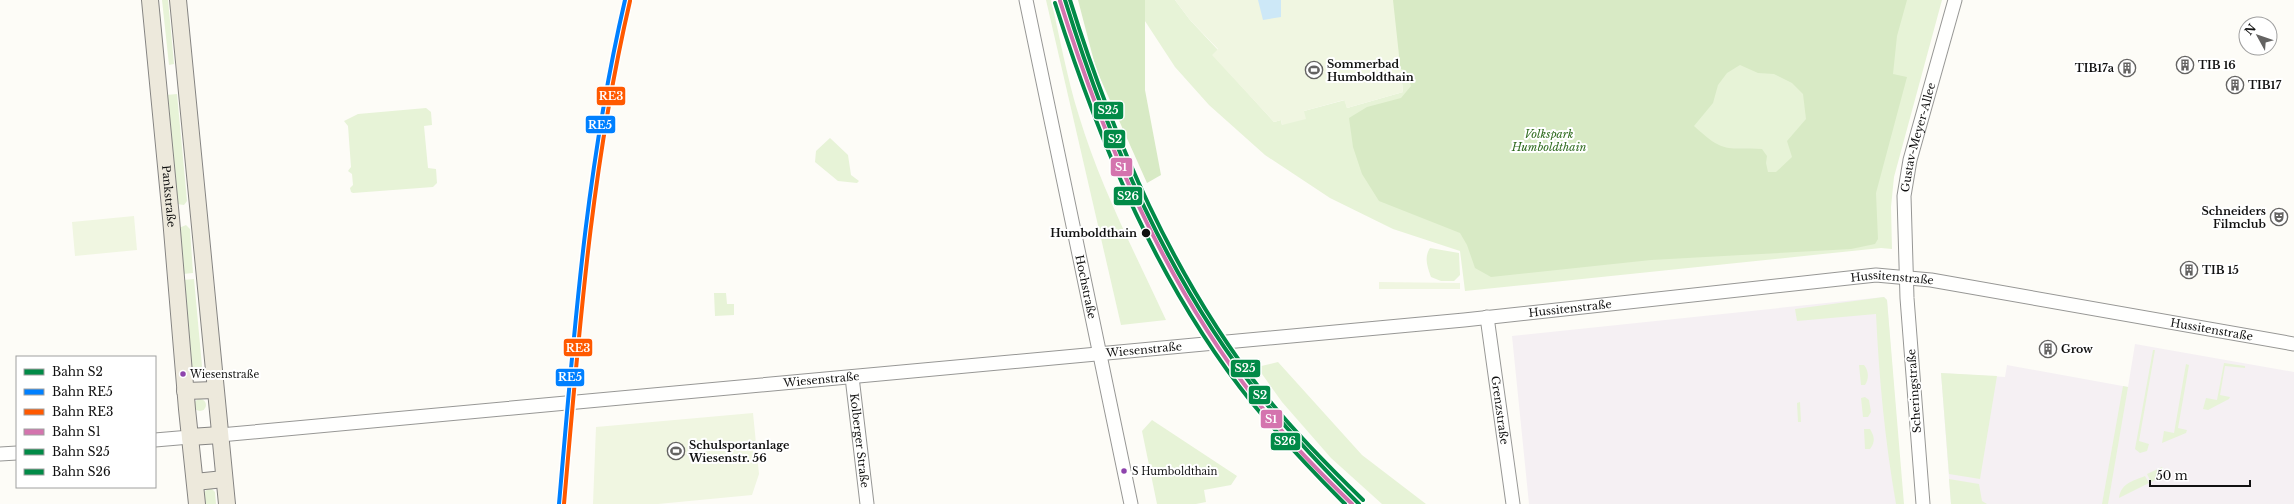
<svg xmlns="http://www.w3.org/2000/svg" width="2294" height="504" font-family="'Libre Baskerville',serif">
  <rect width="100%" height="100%" fill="#fdfcf7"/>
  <!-- industrial -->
  <g fill="#f5f0f3">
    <polygon points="1884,297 1887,300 1903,504 1529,504 1512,336"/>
    <polygon points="2135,344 2294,372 2294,504 1951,504 1941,373 2005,377 2007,365 2128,387"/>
  </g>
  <!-- green -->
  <g fill="#e7f3d7">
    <polygon points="162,0 168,0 174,64 169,65"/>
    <path d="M1046,0h5c9,38 16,78 28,116 21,70 56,137 87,204l-45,5z"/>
    <polygon points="1140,0 1175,0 1190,20 1218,50 1213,55 1274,122 1281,120 1282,125 1304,111 1345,100 1347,108 1403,92 1393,0 1942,0 1894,177 1891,207 1892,249 1881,248 1465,291 1460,251 1393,229 1330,198 1265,155 1209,105 1175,67 1143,18"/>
    <polygon points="177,94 187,201 184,205 177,204 166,95"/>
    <polygon points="426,108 431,112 432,125 424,126 428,168 436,169 437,183 433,187 353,193 351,192 350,188 353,185 352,174 348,171 351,167 348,126 344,121 358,114"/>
    <polygon points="830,138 848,155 851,175 859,181 857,183 838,181 815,162 816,151"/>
    <polygon points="186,225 190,229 193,273 183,274 179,228"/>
    <path d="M1430,248l29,5 1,22 -6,6h-13l-10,-4c-4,-11 -7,-19 -1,-29z"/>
    <polygon points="194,279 203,377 192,378 183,280"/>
    <polygon points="714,293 726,293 727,304 734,304 734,315 715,316"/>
    <path d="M1884,297l3,3 17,204h-8c-11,-63 -17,-126 -20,-190l-79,7 -2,-12z"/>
    <polygon points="2153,350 2155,350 2139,441 2149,444 2147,451 2140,453 2135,449"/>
    <polygon points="1278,362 1362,455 1426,504 1382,504 1331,458 1282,402 1257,367"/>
    <polygon points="2224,363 2245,366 2245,368 2225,366 2220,395 2230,397 2229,399 2208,410 2203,409 2206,398 2217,400"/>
    <polygon points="2186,364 2189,365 2178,428 2187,430 2186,433 2162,443 2164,431 2174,433"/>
    <path d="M1859,365h5c5,6 5,14 1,20h-4z"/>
    <polygon points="1941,373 1997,376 1980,479 1949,474"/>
    <polygon points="2123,386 2128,387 2108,504 2102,504"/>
    <polygon points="1865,397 1869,400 1871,412 1868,417 1863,417 1861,398"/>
    <circle cx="200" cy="405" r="6"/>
    <polygon points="1800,402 1801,422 1798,422 1797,403"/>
    <polygon points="1152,420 1237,476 1231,485 1204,490 1206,502 1196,504 1157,504 1142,431"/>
    <path d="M1864,429h6c4,7 6,12 0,20h-5z"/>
    <polygon points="2162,467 2166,475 2151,482 2147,474"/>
    <path d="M2145,476l4,7 -30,15c2,-15 14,-17 26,-22z"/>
    <polygon points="1949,479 1979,484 1982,501 1987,504 1951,504"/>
    <polygon points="208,489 212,489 215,492 216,504 205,504 204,492"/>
  </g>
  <!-- forest -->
  <g fill="#d8eac5" fill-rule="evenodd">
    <polygon points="1078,0 1145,0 1145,90 1161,175 1147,183 1096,69"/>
    <path d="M1343,0h564l-10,36 -4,38 14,3 -31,116 2,46 -3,5 -24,5 -200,11 -160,17 -16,-9 -8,-23 -7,-12 -81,-32 -17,-27 -9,-27 -4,-29 18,-11 34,-9 10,-12 -6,-16 -12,-3zM1740,65l18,8 16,1 18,9 11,11 3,25 -19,22 5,16 -16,15h-8l-2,-9 1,-7 -5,-7c-14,-2 -31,2 -43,-4 -9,-4 -18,-13 -25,-19l19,-23 5,-18 9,-12z"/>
  </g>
  <!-- pitch -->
  <g fill="#f0f6e1">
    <polygon points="1175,0 1393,0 1403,92 1347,108 1344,100 1304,111 1306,119 1282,125 1281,120 1274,122 1212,55 1218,49 1190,20"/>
    <polygon points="134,216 137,250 75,256 72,222"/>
    <polygon points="1379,282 1460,283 1460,289 1379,289"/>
    <polygon points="753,413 759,474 752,495 658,504 593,504 596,427"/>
  </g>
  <!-- water -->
  <polygon fill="#cde8f7" points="1258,0 1281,0 1281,17 1263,20"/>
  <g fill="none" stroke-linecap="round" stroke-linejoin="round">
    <defs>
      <g id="minor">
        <path id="s1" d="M1026,0l105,504"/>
        <path id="s2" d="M1487,317l26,187"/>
        <path id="s3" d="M852,377l15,127"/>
        <path id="s4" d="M220,435l1244,-115 412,-45 55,5 363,64"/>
        <polyline points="155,440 190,437"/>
        <polyline points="0,454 17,453"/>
        <path id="s5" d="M1923,504l-16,-206 -3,-102 6,-36 45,-160"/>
      </g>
      <g id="major">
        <path id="s6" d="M150,0l21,218 16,191 10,95"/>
        <polyline points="178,0 227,504"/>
        <polyline points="185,391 215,390"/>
        <polyline points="190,437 220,435"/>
        <polyline points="195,482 224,479"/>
      </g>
    </defs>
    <!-- minor casing -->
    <use href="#minor" stroke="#979795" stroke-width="15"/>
    <!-- major casing -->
    <use href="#major" stroke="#858482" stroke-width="18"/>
    <!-- minor -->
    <use href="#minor" stroke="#fffffe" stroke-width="13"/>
    <!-- major -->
    <use href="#major" stroke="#ede9dc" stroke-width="16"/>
    <defs>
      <path id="rail-1" d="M1065,0c44,142 103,280 196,397 30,38 64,73 98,107"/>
      <path id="rail-2" d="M559,504c15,-171 27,-336 66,-504"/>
      <path id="rail-3" d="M564,504c15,-171 27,-335 66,-503"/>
      <path id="rail-4" d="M1060,1c45,143 104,280 196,399 29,37 62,71 96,104"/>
      <path id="rail-5" d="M1070,0c44,141 103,277 194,394 30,38 64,72 99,106"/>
      <path id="rail-6" d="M1055,3c45,142 104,284 198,401 29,35 60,68 92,100"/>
    </defs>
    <!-- rail-1 casing -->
    <use href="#rail-1" stroke="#fff" stroke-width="7"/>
    <!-- rail-2 casing -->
    <use href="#rail-2" stroke="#fff" stroke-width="7"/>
    <!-- rail-3 casing -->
    <use href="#rail-3" stroke="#fff" stroke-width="7"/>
    <!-- rail-4 casing -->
    <use href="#rail-4" stroke="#fff" stroke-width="7"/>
    <!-- rail-5 casing -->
    <use href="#rail-5" stroke="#fff" stroke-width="7"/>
    <!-- rail-6 casing -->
    <use href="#rail-6" stroke="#fff" stroke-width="7"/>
    <!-- rail-1 -->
    <use href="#rail-1" stroke="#018a47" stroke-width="4"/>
    <!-- rail-2 -->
    <use href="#rail-2" stroke="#0080ff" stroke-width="4"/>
    <!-- rail-3 -->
    <use href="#rail-3" stroke="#ff5900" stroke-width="4"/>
    <!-- rail-4 -->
    <use href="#rail-4" stroke="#d474ae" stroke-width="4"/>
    <!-- rail-5 -->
    <use href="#rail-5" stroke="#018a47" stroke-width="4"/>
    <!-- rail-6 -->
    <use href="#rail-6" stroke="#018a47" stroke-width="4"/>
  </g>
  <!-- icons -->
  <defs>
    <symbol id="building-ring" viewBox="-11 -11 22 22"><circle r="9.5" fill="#fff" stroke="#646362" stroke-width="1.5"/><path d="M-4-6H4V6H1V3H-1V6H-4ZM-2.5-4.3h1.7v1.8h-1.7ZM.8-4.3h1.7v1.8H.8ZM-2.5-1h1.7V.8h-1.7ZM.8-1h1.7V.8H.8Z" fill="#646362"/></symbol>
    <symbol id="stadium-ring" viewBox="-11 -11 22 22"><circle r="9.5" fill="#fff" stroke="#646362" stroke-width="1.5"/><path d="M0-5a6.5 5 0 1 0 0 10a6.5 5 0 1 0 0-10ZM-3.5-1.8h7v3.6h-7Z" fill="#646362"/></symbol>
    <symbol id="theatre-ring" viewBox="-11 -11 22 22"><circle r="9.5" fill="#fff" stroke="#646362" stroke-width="1.5"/><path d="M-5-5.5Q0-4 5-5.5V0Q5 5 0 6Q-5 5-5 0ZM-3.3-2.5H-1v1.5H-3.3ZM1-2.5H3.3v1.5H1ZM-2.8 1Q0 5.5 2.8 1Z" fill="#646362"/></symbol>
  </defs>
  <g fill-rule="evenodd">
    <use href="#building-ring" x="2175" y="55" width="20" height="20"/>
    <use href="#building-ring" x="2117" y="58" width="20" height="20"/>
    <use href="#stadium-ring" x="1304" y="60" width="20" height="20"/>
    <use href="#building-ring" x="2225" y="75" width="20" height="20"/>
    <use href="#theatre-ring" x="2269" y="207" width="20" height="20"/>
    <use href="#building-ring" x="2179" y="260" width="20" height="20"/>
    <use href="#building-ring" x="2038" y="339" width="20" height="20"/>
    <use href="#stadium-ring" x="666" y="441" width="20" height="20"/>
  </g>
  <!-- markers -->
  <circle fill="#111" stroke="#fff" stroke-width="1.5" cx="1146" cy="233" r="5"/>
  <g fill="#8e44ad" stroke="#fff" stroke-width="1.5">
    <circle cx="183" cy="374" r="3.5"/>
    <circle cx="1124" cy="471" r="3.5"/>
  </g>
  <g text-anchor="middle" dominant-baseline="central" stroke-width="4" stroke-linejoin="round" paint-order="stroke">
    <!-- bus labels -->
    <g font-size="10" fill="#111" stroke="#fff" text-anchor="start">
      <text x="190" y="374">Wiesenstraße</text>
      <text x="1132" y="471">S Humboldthain</text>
    </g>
    <!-- poi labels -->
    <g font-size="11" font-weight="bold" fill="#111" stroke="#fff" text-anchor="start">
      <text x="1327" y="64">Sommerbad<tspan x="1327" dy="13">Humboldthain</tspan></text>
      <text x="2198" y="65">TIB 16</text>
      <text x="2114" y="68" text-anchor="end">TIB17a</text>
      <text x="2248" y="85">TIB17</text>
      <text x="2266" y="211" text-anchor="end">Schneiders<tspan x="2266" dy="13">Filmclub</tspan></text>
      <text x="2202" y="270">TIB 15</text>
      <text x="2061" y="349">Grow</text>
      <text x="689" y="445">Schulsportanlage<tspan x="689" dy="13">Wiesenstr. 56</tspan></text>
    </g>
    <!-- park labels -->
    <g font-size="11" font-style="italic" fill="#2f6b1f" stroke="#fff">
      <text x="1549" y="134">Volkspark<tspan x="1549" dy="13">Humboldthain</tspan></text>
    </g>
    <!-- street labels -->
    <g font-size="11" fill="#111" stroke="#fff">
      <text stroke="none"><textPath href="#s5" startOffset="369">Gustav-Meyer-Allee</textPath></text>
      <text stroke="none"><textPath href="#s6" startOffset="197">Pankstraße</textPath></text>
      <text stroke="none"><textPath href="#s4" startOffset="1680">Hussitenstraße</textPath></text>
      <text stroke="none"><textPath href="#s1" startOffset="293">Hochstraße</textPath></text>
      <text stroke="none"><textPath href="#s4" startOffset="1356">Hussitenstraße</textPath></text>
      <text stroke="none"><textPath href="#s4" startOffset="2004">Hussitenstraße</textPath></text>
      <text stroke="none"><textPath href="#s4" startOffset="928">Wiesenstraße</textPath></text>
      <text stroke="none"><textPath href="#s4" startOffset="604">Wiesenstraße</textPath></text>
      <text transform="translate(1914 391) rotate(-94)">Scheringstraße</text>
      <text stroke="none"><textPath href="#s2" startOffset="94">Grenzstraße</textPath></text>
      <text stroke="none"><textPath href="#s3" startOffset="64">Kolberger Straße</textPath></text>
    </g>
    <!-- stop labels -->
    <g font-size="11" font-weight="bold" fill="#111" stroke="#fff" text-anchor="end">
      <text x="1137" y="233">Humboldthain</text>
    </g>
  </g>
  <g stroke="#fff" stroke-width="1.5">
    <rect x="596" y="86" width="30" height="20" rx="4" fill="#ff5900"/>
    <rect x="1093" y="101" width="31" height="19" rx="4" fill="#018a47"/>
    <rect x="585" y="115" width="31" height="19" rx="4" fill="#0080ff"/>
    <rect x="1103" y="129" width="23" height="20" rx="4" fill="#018a47"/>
    <rect x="1110" y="157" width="23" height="20" rx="4" fill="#d474ae"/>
    <rect x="1113" y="186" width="30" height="20" rx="4" fill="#018a47"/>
    <rect x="563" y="338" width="30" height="19" rx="4" fill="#ff5900"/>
    <rect x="1230" y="359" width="31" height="19" rx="4" fill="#018a47"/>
    <rect x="555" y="368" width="30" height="19" rx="4" fill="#0080ff"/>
    <rect x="1248" y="385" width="23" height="20" rx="4" fill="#018a47"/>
    <rect x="1260" y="409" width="23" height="20" rx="4" fill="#d474ae"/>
    <rect x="1270" y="432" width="31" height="19" rx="4" fill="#018a47"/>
  </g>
  <g font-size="11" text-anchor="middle" font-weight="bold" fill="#fff">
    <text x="611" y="100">RE3</text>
    <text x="1108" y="114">S25</text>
    <text x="600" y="129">RE5</text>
    <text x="1115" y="143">S2</text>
    <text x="1121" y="171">S1</text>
    <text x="1128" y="200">S26</text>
    <text x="578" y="352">RE3</text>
    <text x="1245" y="372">S25</text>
    <text x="570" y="381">RE5</text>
    <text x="1260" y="399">S2</text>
    <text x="1271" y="423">S1</text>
    <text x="1285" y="445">S26</text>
  </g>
  <!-- legend -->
  <rect x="16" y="356" width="140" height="132" fill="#ffffff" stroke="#a0a0a0"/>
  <rect x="24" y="369" width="20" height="6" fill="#018a47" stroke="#a0a0a0"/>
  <text x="52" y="376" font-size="12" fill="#111111">Bahn S2</text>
  <rect x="24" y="389" width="20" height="6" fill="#0080ff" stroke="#a0a0a0"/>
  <text x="52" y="396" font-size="12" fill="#111111">Bahn RE5</text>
  <rect x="24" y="409" width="20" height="6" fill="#ff5900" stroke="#a0a0a0"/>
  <text x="52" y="416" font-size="12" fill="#111111">Bahn RE3</text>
  <rect x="24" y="429" width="20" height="6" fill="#d474ae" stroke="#a0a0a0"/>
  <text x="52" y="436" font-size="12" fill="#111111">Bahn S1</text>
  <rect x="24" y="449" width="20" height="6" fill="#018a47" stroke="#a0a0a0"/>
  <text x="52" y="456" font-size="12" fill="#111111">Bahn S25</text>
  <rect x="24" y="469" width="20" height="6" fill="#018a47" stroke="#a0a0a0"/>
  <text x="52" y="476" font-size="12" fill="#111111">Bahn S26</text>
  <!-- north arrow -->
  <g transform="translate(2258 36) rotate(310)"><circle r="19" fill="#ffffff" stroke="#a0a0a0"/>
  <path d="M0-3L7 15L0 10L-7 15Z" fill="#646362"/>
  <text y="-6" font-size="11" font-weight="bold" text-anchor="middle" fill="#111111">N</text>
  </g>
  <!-- scale -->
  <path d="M2150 480v6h100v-6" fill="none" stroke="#111111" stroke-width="2"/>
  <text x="2156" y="480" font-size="12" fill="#111111" stroke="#ffffff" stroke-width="3" paint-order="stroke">50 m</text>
</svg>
